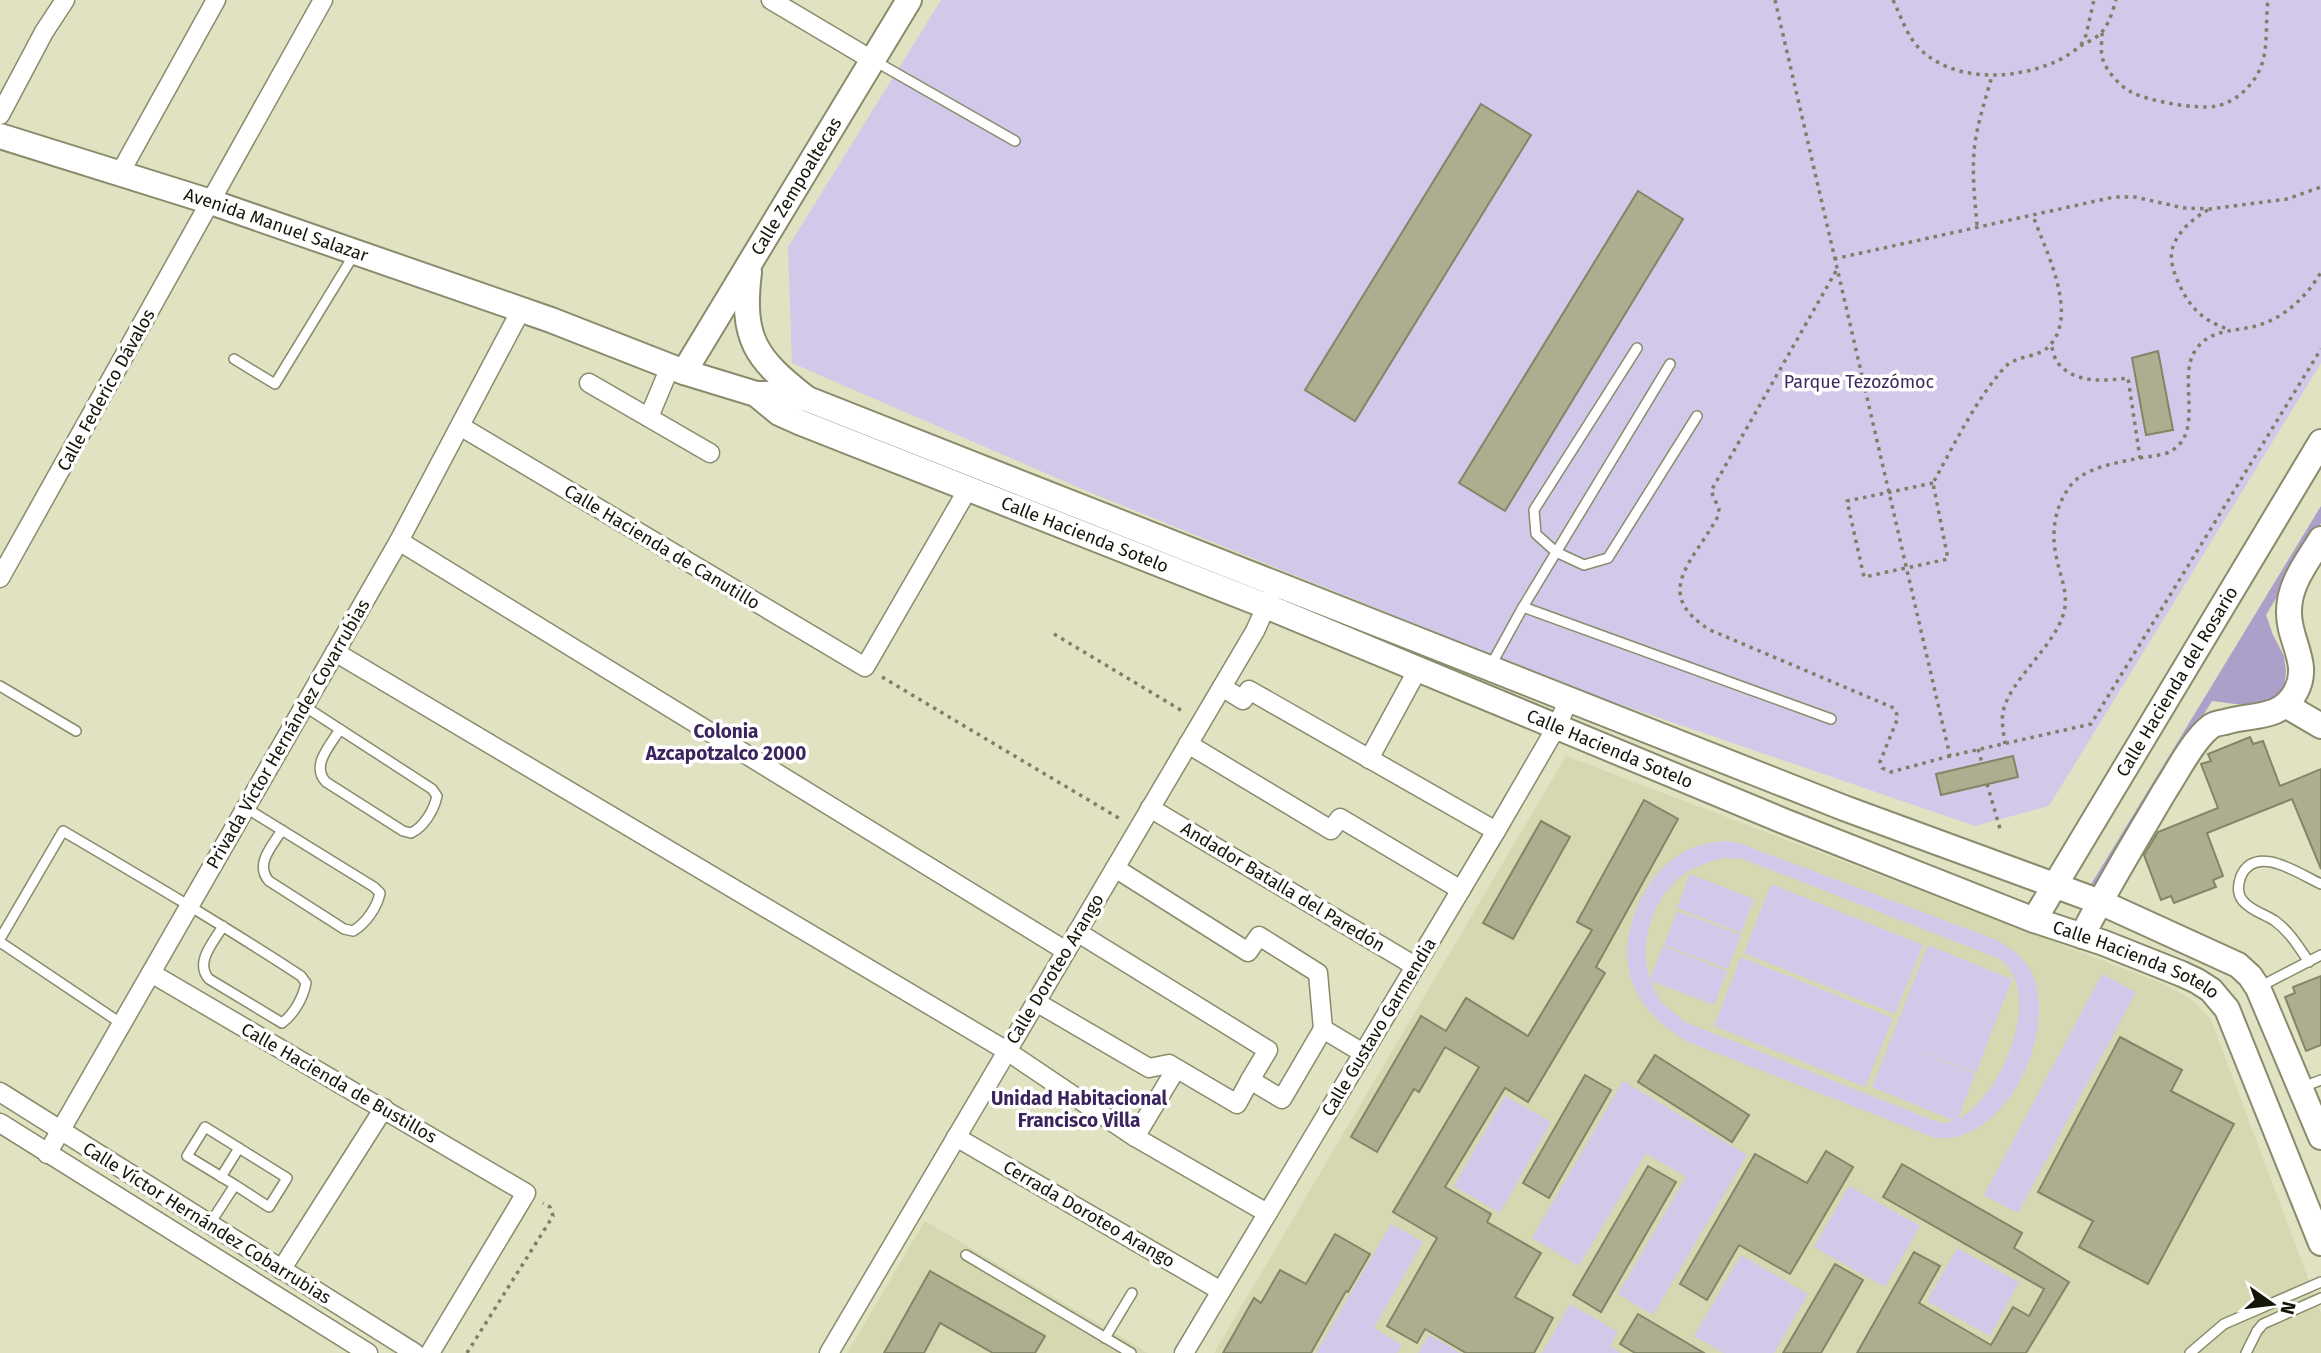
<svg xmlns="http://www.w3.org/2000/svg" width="2321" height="1353" font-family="'Fira Sans',sans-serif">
  <rect width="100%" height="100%" fill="#e0e2c1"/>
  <!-- built -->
  <g fill="#d5d8b0">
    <polygon points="1566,756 2164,984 2191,999 2211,1020 2321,1313 2321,1353 1214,1353"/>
    <polygon points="925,1221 1148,1353 847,1353"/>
  </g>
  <!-- green -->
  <g fill="#d2c8ea" fill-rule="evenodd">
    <polygon points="941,0 2321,0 2321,363 2049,806 1975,826 1584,692 1089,492 792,363 788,247"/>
    <path d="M1725,841l14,2 255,96c16,8 31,18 39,36 24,59 -27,170 -98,163l-247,-96c-25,-15 -44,-31 -55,-58 -17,-42 6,-100 41,-126 15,-11 33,-16 51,-17zM1724,858l19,1 257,100c46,36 0,139 -42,160l17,-45 -80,-33 81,32 36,-94 -84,-34 -56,142 83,34 -10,2 -10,-2 -250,-99 -25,-21 -9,-20 63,24 13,-34 -64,-25 -13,33c-11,-34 1,-77 29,-101 13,-11 29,-16 45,-20z"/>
    <polygon points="1690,874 1754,899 1741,933 1677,908"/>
    <polygon points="1771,884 1923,945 1895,1014 1744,953"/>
    <polygon points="1677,911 1741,935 1728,969 1664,945"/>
    <polygon points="1741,957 1893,1018 1865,1087 1714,1026"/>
    <polygon points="2102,974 2136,992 2018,1213 1984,1195"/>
    <polygon points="1623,1081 1747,1155 1653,1315 1618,1294 1686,1177 1646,1153 1579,1266 1532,1238"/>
    <polygon points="1505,1096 1551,1122 1500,1213 1454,1186"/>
    <polygon points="1849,1186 1920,1226 1885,1287 1814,1247"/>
    <polygon points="1391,1224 1423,1242 1374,1328 1402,1345 1397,1353 1316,1353"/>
    <polygon points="1957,1248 2019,1282 1990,1336 1927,1301"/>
    <polygon points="1741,1255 1808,1294 1774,1353 1724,1353 1694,1336"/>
    <polygon points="1570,1304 1618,1332 1610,1346 1621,1353 1542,1353"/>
    <polygon points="1429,1335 1461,1353 1418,1353"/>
  </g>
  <!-- forest -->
  <polygon fill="#ac9fca" points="2321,506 2321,523 2266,615 2273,635 2284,656 2286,672 2284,688 2271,701 2251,706 2212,701 2097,888 2090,886"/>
  <!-- building -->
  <g fill="#acae8f" stroke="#838567" stroke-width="2">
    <polygon points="1481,104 1531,135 1355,421 1305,390"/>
    <polygon points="1638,191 1683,219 1505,511 1459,483"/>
    <polygon points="2158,351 2173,430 2146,435 2132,358"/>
    <polygon points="2250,737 2253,744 2263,741 2280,786 2321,769 2321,869 2292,799 2207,833 2223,876 2213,880 2216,887 2174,903 2171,896 2161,900 2144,855 2158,832 2218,808 2201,764 2211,761 2208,754"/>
    <polygon points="2013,756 2018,777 1941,795 1936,774"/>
    <polygon points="1644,800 1678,819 1596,967 1605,973 1528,1102 1505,1088 1445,1187 1491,1214 1487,1222 1541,1253 1515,1297 1553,1318 1534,1353 1466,1353 1425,1329 1417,1343 1387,1326 1437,1238 1393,1212 1479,1067 1445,1047 1419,1092 1414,1089 1377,1152 1351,1137 1421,1016 1446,1031 1466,998 1528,1036 1592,930 1577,922"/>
    <polygon points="1541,821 1570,837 1513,939 1483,923"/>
    <polygon points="2321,976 2321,1045 2306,1051 2285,997 2295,993 2293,987"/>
    <polygon points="2120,1037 2182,1070 2171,1091 2234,1124 2148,1284 2079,1247 2093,1221 2038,1192"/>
    <polygon points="1655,1055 1749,1115 1732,1142 1638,1082"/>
    <polygon points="1585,1075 1611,1090 1549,1198 1523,1183"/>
    <polygon points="1826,1151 1853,1167 1790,1274 1739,1245 1707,1300 1680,1284 1755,1154 1807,1183"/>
    <polygon points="1902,1164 2022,1233 2014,1248 2069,1282 2026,1353 1857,1353 1914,1252 1940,1266 1919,1303 1991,1345 2013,1307 2029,1316 2044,1289 1883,1197"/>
    <polygon points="1648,1166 1676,1182 1601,1312 1573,1295"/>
    <polygon points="1335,1234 1370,1254 1348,1292 1346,1291 1311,1353 1223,1353 1254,1298 1261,1303 1280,1270 1306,1284"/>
    <polygon points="1835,1264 1863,1280 1821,1353 1783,1353"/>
    <polygon points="930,1271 1045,1336 1035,1353 993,1353 940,1323 924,1353 884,1353"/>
    <polygon points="1638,1314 1704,1353 1635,1353 1620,1344"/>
  </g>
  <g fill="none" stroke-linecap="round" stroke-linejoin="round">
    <defs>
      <g id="lane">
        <polyline points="873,60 1015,141"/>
        <polyline points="1637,348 1534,510 1536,534 1556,552 1584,565 1608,558 1697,416"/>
        <polyline points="234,359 275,384 355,253"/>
        <polyline points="1523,607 1831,719"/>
        <polyline points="1490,667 1523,607 1670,364"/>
        <polyline points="0,686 76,731"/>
        <path d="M304,706l128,83 5,7c-3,14 -13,31 -26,37l-8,-2 -77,-49c-16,-17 5,-37 14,-53"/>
        <path d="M246,808l128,79 6,6c-3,15 -15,31 -27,38l-9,-2 -75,-48c-15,-17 4,-36 13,-51"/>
        <path d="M0,939l63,-108c80,47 160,94 238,145l5,7c-3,15 -12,31 -24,40l-73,-44c-15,-17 5,-37 14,-53"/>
        <polyline points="0,942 122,1024"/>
        <path d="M2309,962c-11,-16 -19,-30 -34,-41 -10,-7 -24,-10 -32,-20 -6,-7 -5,-17 -2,-25 15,-33 58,-2 80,8"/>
        <polyline points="2261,986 2321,955"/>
        <polyline points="2303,1087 2321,1080"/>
        <polyline points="221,1177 239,1148"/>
        <polyline points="209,1225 235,1185 187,1156 205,1127 287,1178 269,1207 235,1185"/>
        <polyline points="966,1255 1131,1353"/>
        <polyline points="1105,1338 1132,1293"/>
        <polyline points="2190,1353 2224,1324 2321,1282"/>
        <polyline points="2246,1353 2257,1331 2263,1324 2321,1298"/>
      </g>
      <g id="street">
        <polyline points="771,0 872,60"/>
        <polyline points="0,115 44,32 65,0"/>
        <polyline points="120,173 216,0"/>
        <polyline points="589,383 710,453"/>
        <polyline points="649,417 670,367"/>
        <polyline points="460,426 865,667 968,489"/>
        <polyline points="399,541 1066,951"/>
        <polyline points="0,578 323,0"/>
        <polyline points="335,652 1007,1051 1135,1137 1267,1213"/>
        <polyline points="1222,687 1243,700 1249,690 1496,831"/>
        <polyline points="1188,744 1331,830 1340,818 1461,890"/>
        <polyline points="1369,759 1418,669"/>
        <polyline points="1150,808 1415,966"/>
        <polyline points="1115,868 1248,952 1259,936 1318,973 1323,1029"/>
        <polyline points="1077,932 1268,1050 1250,1080 1282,1099 1323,1029"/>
        <polyline points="151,973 526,1193 430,1353"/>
        <polyline points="1036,1002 1149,1068 1169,1064 1237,1104 1250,1080"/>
        <polyline points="1323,1029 1363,1053"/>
        <polyline points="0,1092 415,1353"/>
        <polyline points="0,1123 368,1353"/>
        <polyline points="956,1137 1221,1291"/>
        <polyline points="1135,1137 1176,1069"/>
        <polyline points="47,1154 399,541 521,310"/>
        <polyline points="281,1270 384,1108"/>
        <polyline points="829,1353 1255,631 1270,598"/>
        <polyline points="1184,1353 1496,831 1557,726 1569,699"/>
      </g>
      <g id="secondary">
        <path id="s1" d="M0,136l211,66 340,118 133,52 72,22h33l21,6 1034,408 256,94 138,63 12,11 8,12 63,149"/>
        <path d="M749,272c-8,67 6,86 57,126"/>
        <path id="s2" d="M684,372l225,-372"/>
        <path id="s3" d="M756,394l23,19 20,9 467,184 520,216 248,98 70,23 78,31 15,7 14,9 16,19 94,234"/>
        <polyline points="2287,706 2321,726"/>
        <path id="s4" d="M2034,920l287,-478"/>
        <path d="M2082,936c25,-49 54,-96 82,-144 12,-18 29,-52 46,-65 3,-3 10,-4 15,-5 26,-8 55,-2 70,-29 17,-29 -7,-52 -6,-82 0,-27 18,-49 32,-72"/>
      </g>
    </defs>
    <!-- lane casing -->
    <use href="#lane" stroke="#898b6c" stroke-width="12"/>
    <!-- street casing -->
    <use href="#street" stroke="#898b6c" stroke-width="21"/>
    <!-- secondary casing -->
    <use href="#secondary" stroke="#898b6c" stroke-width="28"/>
    <!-- path -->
    <g stroke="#7e7f69" stroke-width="3.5" stroke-dasharray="3.5 5" stroke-linecap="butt">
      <polyline points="1775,0 1950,756 2091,724 2321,349"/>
      <path d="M1893,0c8,16 13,34 25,47 34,36 95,33 137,15 9,-4 19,-11 27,-17 6,-3 14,-7 18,-11 8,-7 13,-24 16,-34"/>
      <path d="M2102,33c0,8 -2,19 1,27 4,12 17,26 28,32 17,9 66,18 85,14 18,-3 36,-19 44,-37 9,-21 5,-46 8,-69"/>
      <polyline points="2081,45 2086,35 2094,0"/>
      <path d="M2208,210c-15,8 -32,23 -36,40 -2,9 1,19 4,27 11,27 24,43 52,52"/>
      <path d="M1977,225c-2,-24 -5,-48 -3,-73 2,-25 11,-51 18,-76"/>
      <polyline points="1834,259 2114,197 2135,197 2184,208 2210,209 2287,199 2321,187"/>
      <path d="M1836,271l-125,220 8,18 -2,9c-24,44 -66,75 -7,112l184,78 3,7v5l-17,42 2,6 9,4 59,-16"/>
      <path d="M2140,458c9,-2 23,-2 31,-7 34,-19 6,-73 24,-100 16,-25 43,-18 67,-27 24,-8 46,-29 59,-52"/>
      <path d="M1933,483l-86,18 17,76 84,-18 -15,-76c21,-38 42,-82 71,-115 12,-14 36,-9 47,-24 27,-32 -6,-95 -18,-128"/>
      <polyline points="1054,634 1184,712"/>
      <polyline points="882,677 1122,820"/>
      <path d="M2005,744c-1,-10 -4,-22 -2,-32 7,-33 51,-64 61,-100 5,-20 -5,-38 -8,-57 -5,-23 -1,-47 12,-66 14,-22 49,-26 72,-31l-12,-80c-24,3 -54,6 -71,-16 -3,-5 -4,-12 -6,-17"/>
      <polyline points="1978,749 1982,763"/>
      <polyline points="1987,784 2001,832"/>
      <polyline points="467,1353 553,1216 550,1207 543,1203"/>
    </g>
    <!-- lane -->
    <use href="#lane" stroke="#fff" stroke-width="9"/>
    <!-- street -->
    <use href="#street" stroke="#fff" stroke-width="18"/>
    <!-- secondary -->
    <use href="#secondary" stroke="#fff" stroke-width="24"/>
  </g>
  <g text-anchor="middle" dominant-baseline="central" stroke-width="7" stroke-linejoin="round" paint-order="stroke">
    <!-- street labels -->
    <g font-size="18" fill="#151509" stroke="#fff">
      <text stroke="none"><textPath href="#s2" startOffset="217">Calle Zempoaltecas</textPath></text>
      <text stroke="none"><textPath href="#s1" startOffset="290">Avenida Manuel Salazar</textPath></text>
      <text transform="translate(106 390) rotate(-61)">Calle Federico Dávalos</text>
      <text stroke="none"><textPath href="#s3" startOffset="359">Calle Hacienda Sotelo</textPath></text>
      <text transform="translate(662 547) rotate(31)">Calle Hacienda de Canutillo</text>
      <text stroke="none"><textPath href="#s4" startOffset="278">Calle Hacienda del Rosario</textPath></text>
      <text transform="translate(288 734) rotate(-60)">Privada Víctor Hernández Covarrubias</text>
      <text stroke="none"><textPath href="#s3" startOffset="926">Calle Hacienda Sotelo</textPath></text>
      <text transform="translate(1283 887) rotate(31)">Andador Batalla del Paredón</text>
      <text stroke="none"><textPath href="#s3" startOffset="1493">Calle Hacienda Sotelo</textPath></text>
      <text transform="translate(1055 969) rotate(-59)">Calle Doroteo Arango</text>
      <text transform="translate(1379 1027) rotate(-59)">Calle Gustavo Garmendia</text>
      <text transform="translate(339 1083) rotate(30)">Calle Hacienda de Bustillos</text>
      <text transform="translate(1089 1214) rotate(30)">Cerrada Doroteo Arango</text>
      <text transform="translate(207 1223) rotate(32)">Calle Víctor Hernández Cobarrubias</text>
    </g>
    <!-- park labels -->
    <g font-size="18" fill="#3e2a60" stroke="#fff">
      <text x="1859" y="382">Parque Tezozómoc</text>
    </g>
    <!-- neighbourhood labels -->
    <g font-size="19" font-weight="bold" fill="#3b245e" stroke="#fff">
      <text x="726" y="731">Colonia<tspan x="726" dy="22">Azcapotzalco 2000</tspan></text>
      <text x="1079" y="1098">Unidad Habitacional<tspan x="1079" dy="22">Francisco Villa</tspan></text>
    </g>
  </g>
  <!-- north arrow -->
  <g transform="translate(2272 1304) rotate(104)" stroke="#ffffff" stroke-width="5" paint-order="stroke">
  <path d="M0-5L12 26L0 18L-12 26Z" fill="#151509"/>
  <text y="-10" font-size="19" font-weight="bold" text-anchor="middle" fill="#151509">N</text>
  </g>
</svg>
